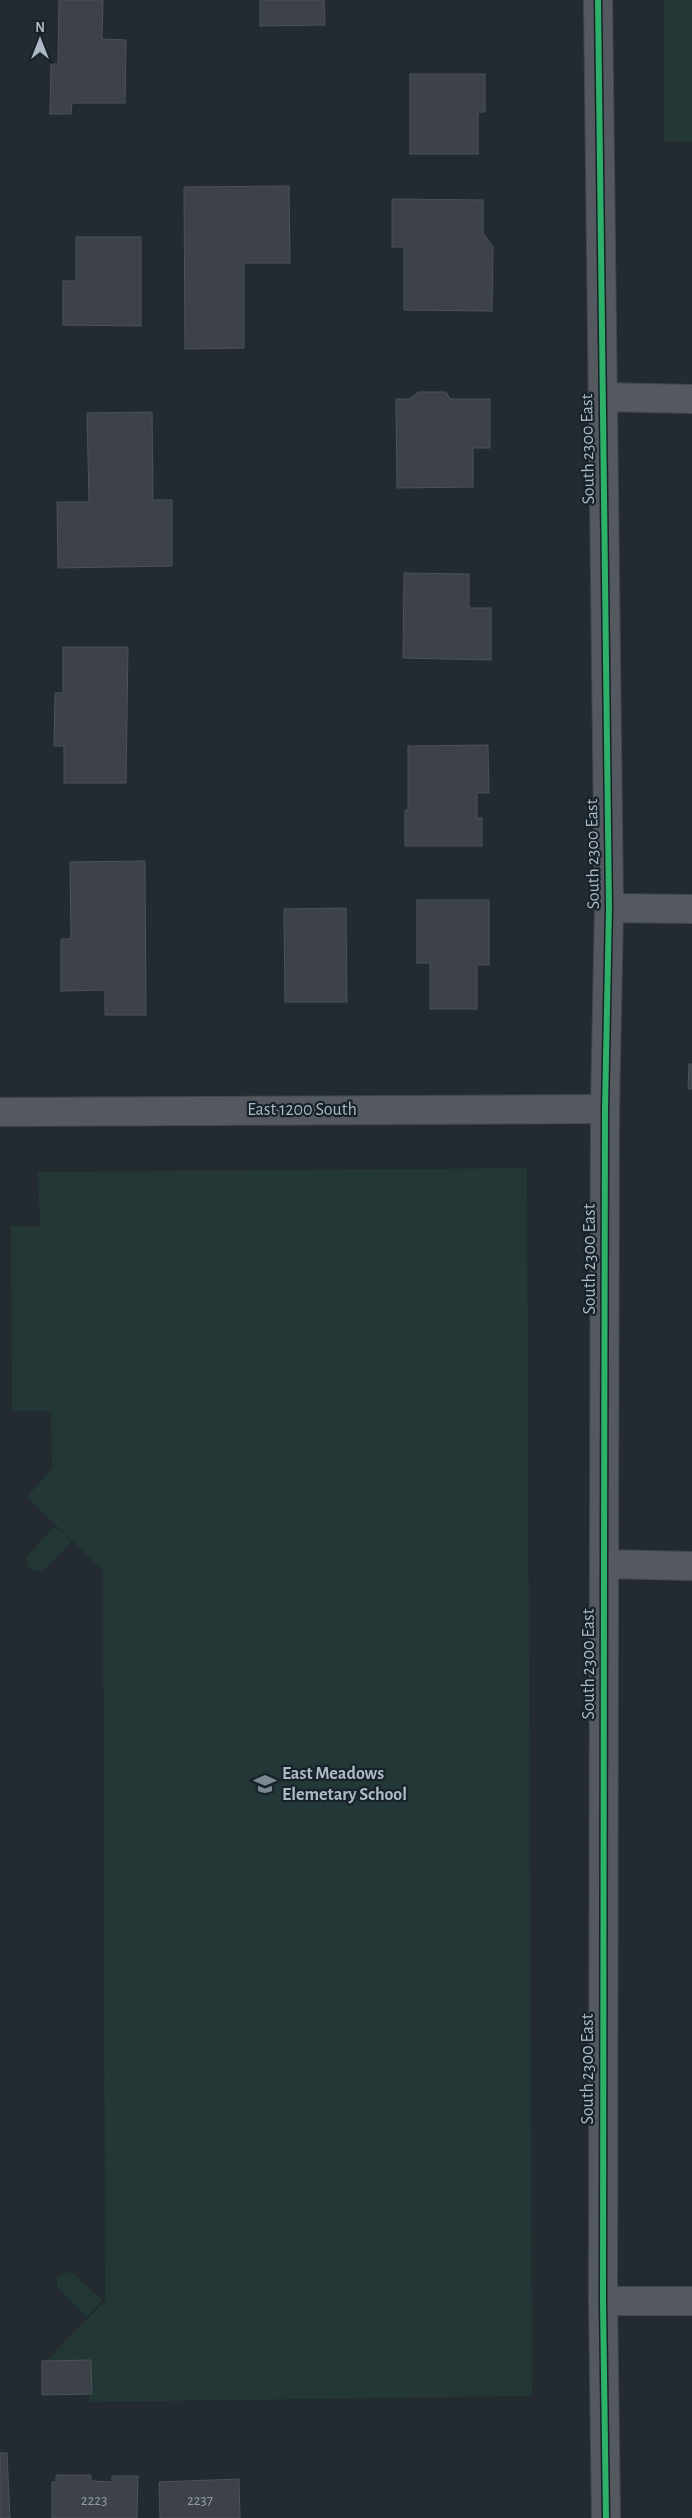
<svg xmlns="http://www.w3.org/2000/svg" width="692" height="2518" font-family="'Alegreya Sans',sans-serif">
  <rect width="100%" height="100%" fill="#242b30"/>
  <!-- green -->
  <g fill="#223736">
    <polygon points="664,0 692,0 692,142 664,141"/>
    <polygon points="527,1168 532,2396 89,2402 89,2394 92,2393 91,2360 46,2361 105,2301 103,1571 27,1497 52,1468 51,1411 12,1411 11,1226 40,1227 38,1172"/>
    <path d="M54,1526l18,15 -26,27c-7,5 -11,4 -18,-1l-1,-10z"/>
    <polygon points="71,2272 102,2300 86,2317 57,2287 57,2277 61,2274"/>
  </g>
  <!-- building -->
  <g fill="#3c4247" stroke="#4b5258">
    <polygon points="59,0 103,0 102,39 126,40 125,103 72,103 71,114 50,114 51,64 58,64"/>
    <polygon points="260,0 324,0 325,25 260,26"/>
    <polygon points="410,74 485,74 485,112 478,112 478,154 410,154"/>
    <polygon points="289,186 290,263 244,263 244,348 185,349 184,187"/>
    <polygon points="392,199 483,200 483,233 493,247 492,311 404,310 404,247 392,247"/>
    <polygon points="76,237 141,237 141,326 63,325 63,281 76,281"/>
    <polygon points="418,392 446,392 450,399 490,399 490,448 473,448 473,487 397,488 396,399 410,399"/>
    <polygon points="152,412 153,500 172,500 172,566 58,568 57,502 89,502 87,413"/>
    <polygon points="404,573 469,574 469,608 491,608 491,660 403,658"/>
    <polygon points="63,647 128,647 126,783 64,783 64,746 54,746 55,693 63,693"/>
    <polygon points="488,745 489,793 477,793 477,818 482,818 482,846 405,846 405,810 408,810 408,746"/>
    <polygon points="145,861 146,1015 105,1015 105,990 61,991 61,939 71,939 70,862"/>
    <polygon points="417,900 489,900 489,965 477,965 477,1009 430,1009 430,963 417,963"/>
    <polygon points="346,908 347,1002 285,1002 284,909"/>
    <polygon points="689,1064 692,1064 692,1089 688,1089"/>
    <polygon points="91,2360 92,2394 42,2395 42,2361"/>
    <polygon points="0,2453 7,2453 10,2518 0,2518"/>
    <polygon points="56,2475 91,2475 91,2481 112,2482 112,2476 138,2476 137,2518 52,2518 52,2482 56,2482"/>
    <polygon points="239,2479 240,2518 160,2518 159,2482"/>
  </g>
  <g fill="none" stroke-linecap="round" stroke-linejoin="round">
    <defs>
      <g id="minor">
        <polyline points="603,397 692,399"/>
        <polyline points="609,908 692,909"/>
        <polyline points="0,1112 605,1109"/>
        <polyline points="604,1564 692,1566"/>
        <polyline points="603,2301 692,2301"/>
      </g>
      <polyline id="tertiary" points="598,0 609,908 605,1109 604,1564 603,2301 606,2518"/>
    </defs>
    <!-- minor casing -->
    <use href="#minor" stroke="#42474b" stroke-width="30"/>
    <!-- tertiary casing -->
    <use href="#tertiary" stroke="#42474b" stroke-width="30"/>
    <!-- minor -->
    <use href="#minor" stroke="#53595f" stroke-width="28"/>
    <!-- tertiary -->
    <use href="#tertiary" stroke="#53595f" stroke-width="28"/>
    <defs>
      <polyline id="cycleway" points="598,0 609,908 605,1109 604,1564 603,2301 606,2518"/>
    </defs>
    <!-- cycleway casing -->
    <use href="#cycleway" stroke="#18222a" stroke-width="9"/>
    <!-- cycleway -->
    <use href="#cycleway" stroke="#2db169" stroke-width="6"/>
  </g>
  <!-- icons -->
  <defs>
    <symbol id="school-bare" viewBox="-9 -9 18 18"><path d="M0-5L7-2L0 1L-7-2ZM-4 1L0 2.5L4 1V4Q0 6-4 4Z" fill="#7c8790" stroke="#18222a" stroke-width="2.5" paint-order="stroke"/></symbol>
  </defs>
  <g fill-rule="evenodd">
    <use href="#school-bare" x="249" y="1768" width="32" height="32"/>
  </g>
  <g text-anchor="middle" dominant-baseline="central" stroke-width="4.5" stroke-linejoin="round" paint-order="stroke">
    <!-- number labels -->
    <g font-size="15" fill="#909aa4">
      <text x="94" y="2500">2223</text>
      <text x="200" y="2500">2237</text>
    </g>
    <!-- street labels -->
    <g font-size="18" fill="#acb8c3" stroke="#18222a">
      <text transform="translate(588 449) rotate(-91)">South 2300 East</text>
      <text transform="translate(593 854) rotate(-91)">South 2300 East</text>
      <text x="302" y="1110">East 1200 South</text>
      <text transform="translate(590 1259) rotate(-90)">South 2300 East</text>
      <text transform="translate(589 1664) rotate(-90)">South 2300 East</text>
      <text transform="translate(588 2069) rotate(-90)">South 2300 East</text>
    </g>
    <!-- poi labels -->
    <g font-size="18" font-weight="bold" fill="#acb8c3" stroke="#18222a" text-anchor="start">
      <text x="282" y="1774">East Meadows<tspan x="282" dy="21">Elemetary School</tspan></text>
    </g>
  </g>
  <!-- north arrow -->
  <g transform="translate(40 40)" stroke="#18222a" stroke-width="4" paint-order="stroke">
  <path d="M0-4L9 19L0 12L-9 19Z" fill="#acb8c3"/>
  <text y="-8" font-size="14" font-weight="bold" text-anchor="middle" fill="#acb8c3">N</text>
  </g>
</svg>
